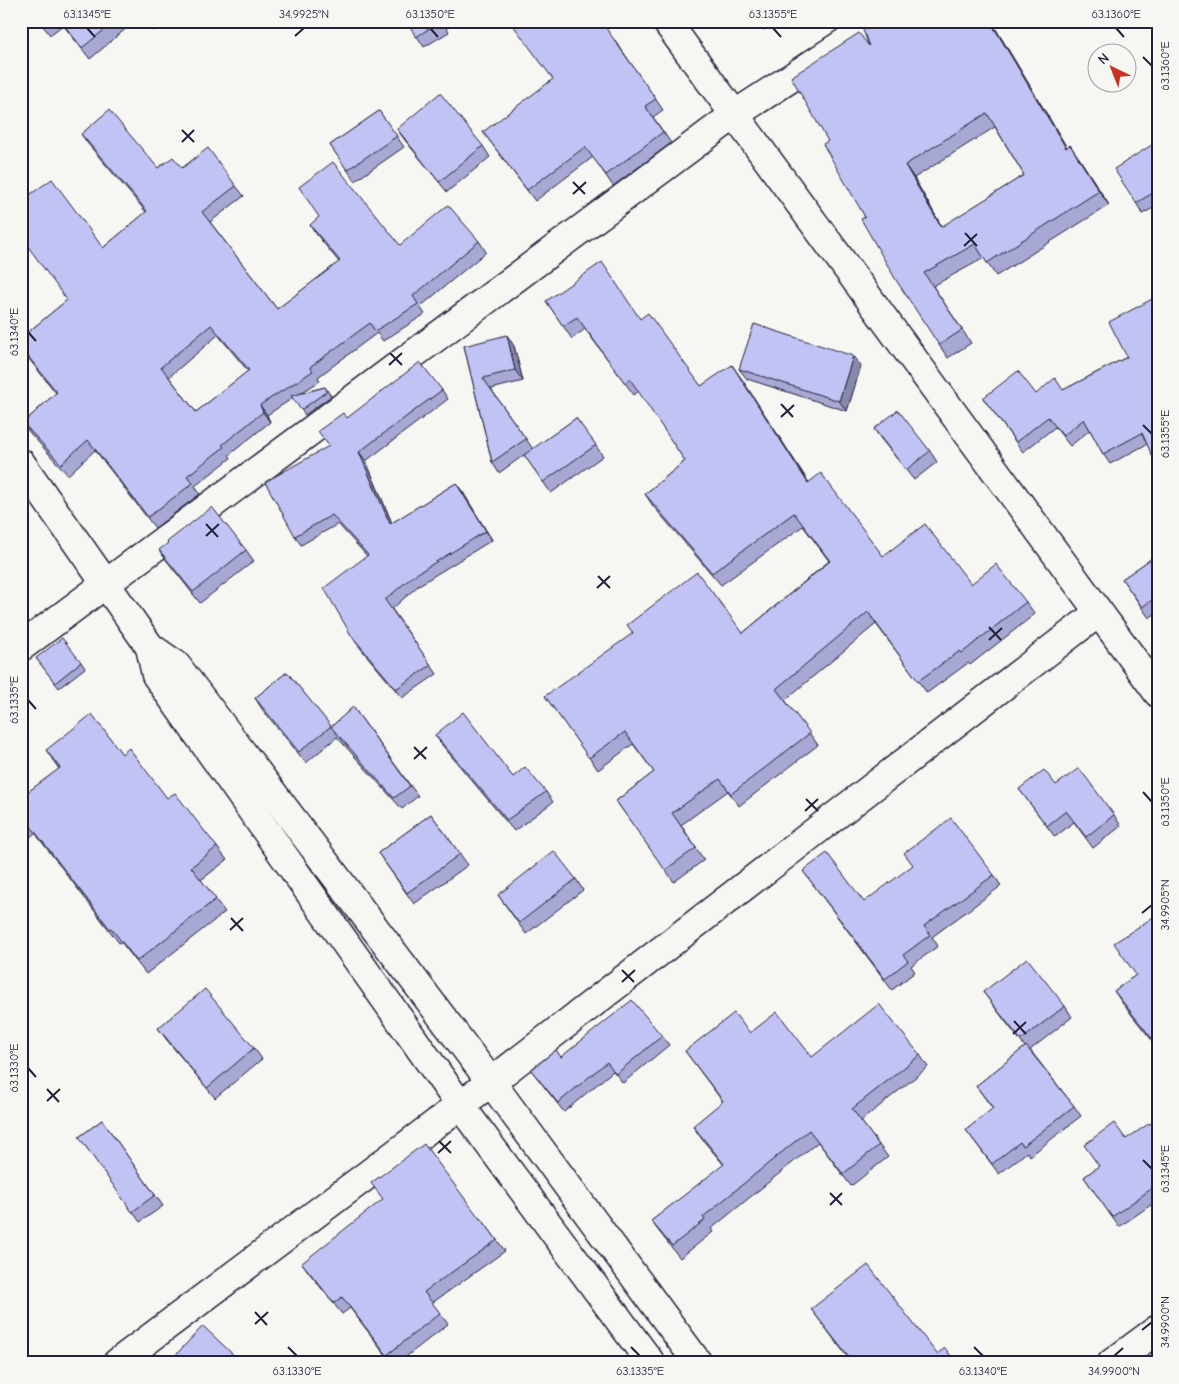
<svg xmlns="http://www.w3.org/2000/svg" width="1179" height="1384" font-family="'Comic Neue',sans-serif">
  <rect width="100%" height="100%" fill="#f6f6f2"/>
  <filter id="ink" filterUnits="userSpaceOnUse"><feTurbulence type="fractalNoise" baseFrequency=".02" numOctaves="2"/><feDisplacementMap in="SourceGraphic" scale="10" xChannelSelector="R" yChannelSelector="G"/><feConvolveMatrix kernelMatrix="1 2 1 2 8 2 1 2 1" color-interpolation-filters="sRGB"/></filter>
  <g filter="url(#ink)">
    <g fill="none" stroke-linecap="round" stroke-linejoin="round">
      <defs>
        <g id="minor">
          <polyline points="666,21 1158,693"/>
          <polyline points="21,647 734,115 878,21"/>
          <polyline points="117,1363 491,1082 1098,613"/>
          <polyline points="1112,1363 1158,1329"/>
        </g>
        <g id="tertiary">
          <polyline points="21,463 150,647 176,665 491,1082 698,1363"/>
          <polyline points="150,647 156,675 460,1105 651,1363"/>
        </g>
      </defs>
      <!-- minor casing -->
      <use href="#minor" stroke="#22223b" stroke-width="31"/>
      <!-- tertiary casing -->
      <use href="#tertiary" stroke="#22223b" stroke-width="31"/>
      <!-- minor -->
      <use href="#minor" stroke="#f6f6f2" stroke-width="28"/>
      <!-- tertiary -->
      <use href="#tertiary" stroke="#f6f6f2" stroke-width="28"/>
    </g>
    <!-- wall -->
    <g fill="#a7a8d3" stroke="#22223b" fill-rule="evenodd">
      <polygon points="39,21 135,21 90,59 63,25 50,35"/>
      <polygon points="144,21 164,21 152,31"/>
      <polygon points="407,21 443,21 449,32 424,47"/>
      <polygon points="757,21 776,21 764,30"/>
      <path d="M877,21h114l76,127 12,10 30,47 -113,71 -12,-18 -51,28 38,57 -23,15 -9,-13 -74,-128 -37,-76 41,-95zM995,127l29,48 -82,52 -28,-49z"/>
      <polygon points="615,40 663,110 653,117 671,143 613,186 593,157 535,201 483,132"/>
      <polygon points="379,111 404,147 355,181 330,145"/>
      <polygon points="397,129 483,146 490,157 447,192 404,139"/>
      <path d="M81,134l77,34h24l54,18 8,10 -34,26 67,87 62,-47 -22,-27 -7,-10 90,20 79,-4 7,11 -66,55 5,7 -42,27 -6,-8 -59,44 2,4 -19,12 24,-6 6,9 -26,19 -12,-17 -26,17 3,7 -41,33 2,3 -36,28 5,8 -45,34 -60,-78 -27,25 -38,-42 -7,-10 33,-30 -35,-44v-11l46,-38 36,-52 43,-36 -58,-68zM218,335l30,36 -52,41 -27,-35z"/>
      <polygon points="1158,141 1158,205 1143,214 1136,203"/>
      <polygon points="1158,296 1147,444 1110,464 1103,454 1090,430 1070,446 1055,427 1023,452 983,398 1036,394 1063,390 1127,357"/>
      <polygon points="546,301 640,319 701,386 741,378 809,483 883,556 1026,602 1035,614 970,665 968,663 927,693 876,624 785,700 818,745 739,806 728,791 681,825 704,860 674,882 616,801 654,772 633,744 598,770 545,696 743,633 829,561 803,526 721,585 653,506 645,494 685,461 639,391 634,395 585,329 572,339"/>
      <polygon points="464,346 514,346 523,381 491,389 533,449 576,418 603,456 551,493 524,455 499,473 492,462"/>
      <polygon points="853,356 861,366 847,411 747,379 739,369"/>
      <polygon points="442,390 448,399 366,461 392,523 456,483 492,540 419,585 392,609 437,674 402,698 357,644 351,635 367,556 338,524 301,545 295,536 347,418"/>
      <polygon points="874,429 930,451 937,462 914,480 881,439"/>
      <polygon points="159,550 246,550 254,561 200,603 167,561"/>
      <polygon points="1158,554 1158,612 1149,618 1122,579"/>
      <polygon points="36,658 81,662 85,668 59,688"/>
      <polygon points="287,672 331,727 353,707 418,796 402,809 337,737 306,763 262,709 255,698"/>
      <polygon points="435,735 513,777 546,792 553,802 514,831 442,745"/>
      <polygon points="46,750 122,754 217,847 227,860 201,880 225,912 146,974 121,942 119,943 35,833 21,845 21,797 59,769"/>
      <polygon points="1056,785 1114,815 1121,826 1093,848 1074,822 1055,837 1019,789"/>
      <polygon points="431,814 468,865 414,904 378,853"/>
      <polygon points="803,871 864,902 994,875 1001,886 932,937 938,946 911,966 915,972 892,990"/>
      <polygon points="576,879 583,890 526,934 498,895"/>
      <polygon points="1158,914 1158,1048 1123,1004 1114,991 1136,975"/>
      <polygon points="983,992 1065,1006 1072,1017 1030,1050 1074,1106 1081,1116 1030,1156 1027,1152 999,1174 966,1130 993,1109 976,1086 1025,1047"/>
      <polygon points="158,1028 254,1048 262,1059 215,1098 166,1039"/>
      <polygon points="750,1033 812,1057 920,1055 928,1067 861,1121 888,1157 851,1186 818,1142 711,1229 713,1232 680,1258 660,1233 651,1221 724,1165 701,1138 693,1126 723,1102 685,1051"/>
      <polygon points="662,1036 669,1045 623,1083 613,1071 564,1112 531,1070 561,1057"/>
      <polygon points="102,1120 163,1206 140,1222 79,1137"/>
      <polygon points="1158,1134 1158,1200 1119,1227 1084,1177 1099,1166 1126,1139"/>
      <polygon points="481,1218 505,1251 432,1303 448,1324 398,1363 392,1363 350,1308 342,1314 310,1274 302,1263"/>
      <polygon points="811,1309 937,1354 956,1363 852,1363"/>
    </g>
    <!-- shaded-wall -->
    <g fill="#8888ac" stroke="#22223b">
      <polygon points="990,21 991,21 1075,161 1066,148"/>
      <polygon points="1070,145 1079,158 1109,205 1099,191"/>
      <polygon points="905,165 914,178 950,241 941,227"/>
      <polygon points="507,335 514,346 523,381 515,370"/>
      <polygon points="853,356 861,366 847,411 839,401"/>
      <polygon points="732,365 741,378 817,495 808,483"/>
      <polygon points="260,405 267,415 270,422 263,412"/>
      <polygon points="359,452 366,461 396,533 390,524"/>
      <polygon points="456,483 463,492 492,540 486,531"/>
    </g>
    <!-- building -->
    <g fill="#c2c3f5" stroke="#22223b" fill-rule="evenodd">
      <polygon points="40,21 47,21 43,25"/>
      <polygon points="61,21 115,21 82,48"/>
      <polygon points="407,21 441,21 416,37"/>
      <polygon points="510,21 601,21 656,99 645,106 663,132 606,175 585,147 527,190 483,132 553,79"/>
      <path d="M877,21h113l76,127 4,-3 29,46 -112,72 -12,-19 -51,29 38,57 -23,15 -43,-65 -35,-61 4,-2 -42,-73 5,-3 -37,-64 68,-44 10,13 -6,-16zM987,113l37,62 -83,52 -36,-62z"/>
      <polygon points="440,93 483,146 439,182 397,129"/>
      <path d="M109,110l49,58 15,-11 9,11 26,-20 28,38 -34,26 75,97 63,-48 -30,-36 9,-8 -20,-30 34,-25 67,83 48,-40 31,36 -66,55 5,8 -43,27 -5,-8 -60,44 3,4 -53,34 3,7 -41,33 2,2 -37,29 6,7 -45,34 -60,-77 -27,24 -38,-41 34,-31 -36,-44v-10l46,-38 -46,-63v-36l31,-22 51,69 44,-37 -66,-77zM211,325l38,45 -53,42 -35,-45z"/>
      <polygon points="379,111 397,136 347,170 330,145"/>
      <polygon points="1158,141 1158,190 1136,203 1114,169"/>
      <polygon points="602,262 640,319 648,313 701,386 732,365 808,483 821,473 883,556 925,524 971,584 996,564 1026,602 962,653 960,651 918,681 868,612 776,689 810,733 731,794 720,779 672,813 696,848 665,870 616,801 654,772 625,732 589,758 545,696 633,633 627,625 697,572 743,633 830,561 794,513 712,573 645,494 685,461 630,379 625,383 577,317 563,326 546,301"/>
      <polygon points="1158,296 1158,469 1142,433 1103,454 1084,419 1063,436 1048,417 1016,442 983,398 1018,371 1036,394 1055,378 1063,390 1127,357 1109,322"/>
      <polygon points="754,324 853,356 839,401 739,369"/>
      <polygon points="507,335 515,370 483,378 526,439 492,462 464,346"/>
      <polygon points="420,362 442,390 359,452 390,524 456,483 486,531 413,576 385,600 431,665 396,689 351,635 324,588 368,555 332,515 295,536 265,482 329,446 318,431 343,413 347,418"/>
      <polygon points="325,387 327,391 301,410 291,396"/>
      <polygon points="898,410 930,451 906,470 874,429"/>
      <polygon points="576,418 596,445 543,482 524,455"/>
      <polygon points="212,507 246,550 193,592 159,550 168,543 167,542"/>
      <polygon points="1158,554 1158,596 1142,607 1122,579"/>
      <polygon points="62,638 81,662 55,683 36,658"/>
      <polygon points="287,672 331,726 299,752 255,698"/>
      <polygon points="353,707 410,786 394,798 331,727"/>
      <polygon points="463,712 513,777 525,767 546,792 507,820 435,735"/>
      <polygon points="92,714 122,754 129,748 167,798 175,793 217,847 191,867 216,899 137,961 111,928 110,929 26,820 21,823 21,797 60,768 46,750"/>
      <polygon points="1079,768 1114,815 1086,837 1066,811 1047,826 1019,789 1044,770 1056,785"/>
      <polygon points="431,814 460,854 407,893 378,853"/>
      <polygon points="951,818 994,875 924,926 930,935 903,955 908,961 885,979 803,871 827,853 864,902 913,865 904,853"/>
      <polygon points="554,851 576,879 519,923 498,895"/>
      <polygon points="1158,914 1158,1046 1114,991 1136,975 1114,943"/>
      <polygon points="1027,958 1065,1006 1021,1040 983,992"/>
      <polygon points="205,989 254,1048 207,1088 158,1028"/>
      <polygon points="632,1000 662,1036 616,1074 607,1062 558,1103 531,1070 556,1050 561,1057"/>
      <polygon points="879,1004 920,1055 852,1109 879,1145 843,1174 809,1130 703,1217 705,1220 672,1246 651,1221 724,1164 693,1126 723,1101 685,1051 734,1013 750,1033 777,1012 812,1057"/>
      <polygon points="1026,1046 1074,1106 1023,1146 1020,1142 992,1164 966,1130 993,1108 976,1086"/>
      <polygon points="102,1120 155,1195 132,1212 79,1137"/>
      <polygon points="1114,1123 1126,1139 1150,1123 1158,1134 1158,1184 1112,1217 1084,1177 1099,1166 1084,1145"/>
      <polygon points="424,1144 480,1219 481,1218 497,1240 424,1292 440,1313 387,1355 342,1297 334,1303 302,1263 383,1199 371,1183"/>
      <polygon points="868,1265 937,1354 945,1348 956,1363 853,1363 811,1309"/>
      <polygon points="203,1326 242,1363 168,1363"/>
      <polygon points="377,1359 380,1363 372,1363"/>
    </g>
  </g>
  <!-- ticks -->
  <path fill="none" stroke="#22223b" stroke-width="2" d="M87,28l8,9M430,28l8,9M773,28l8,9M1116,28l8,9M295,36l9,-8M1143,57l9,9M182,130l12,12M182,142l12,-12M573,182l12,12M573,194l13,-12M965,233l12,13M964,246l13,-12M28,332l8,9M390,353l12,12M389,365l13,-12M781,404l12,13M781,417l13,-12M1143,425l9,9M206,524l12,13M206,536l13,-12M598,576l12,12M597,588l13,-12M989,627l12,13M989,640l13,-12M28,700l8,9M414,747l12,12M414,759l13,-12M1143,792l9,10M806,799l12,12M805,811l13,-12M1142,913l10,-8M231,918l12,13M230,930l13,-12M622,970l12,12M622,982l13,-12M1014,1021l12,13M1013,1034l13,-12M28,1068l8,9M47,1089l12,13M47,1101l13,-12M439,1141l12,12M438,1153l13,-12M1143,1160l9,9M830,1193l12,12M830,1205l12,-12M255,1312l12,13M255,1324l13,-12M1142,1330l10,-8M288,1347l9,9M631,1347l9,9M974,1347l9,9M1114,1356l9,-8"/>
  <!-- margin -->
  <rect width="1179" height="1384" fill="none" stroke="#f6f6f2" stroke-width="55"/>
  <!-- north arrow -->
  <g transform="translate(1112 68) rotate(317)"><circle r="24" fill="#f6f6f2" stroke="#a1a1a9"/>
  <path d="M0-4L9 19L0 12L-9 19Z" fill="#c8321e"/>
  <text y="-8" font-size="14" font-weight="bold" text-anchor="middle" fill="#22223b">N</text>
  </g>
  <rect x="28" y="28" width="1124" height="1328" fill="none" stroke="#22223b" stroke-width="2"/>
  <g font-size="12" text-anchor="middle" fill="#22223b">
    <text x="87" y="18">63.1345°E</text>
    <text x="304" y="18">34.9925°N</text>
    <text x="430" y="18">63.1350°E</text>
    <text x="773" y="18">63.1355°E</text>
    <text x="1116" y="18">63.1360°E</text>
    <text transform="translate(1165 66) rotate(-90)" y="4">63.1360°E</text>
    <text transform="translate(14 332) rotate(-90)" y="4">63.1340°E</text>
    <text transform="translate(1165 434) rotate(-90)" y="4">63.1355°E</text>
    <text transform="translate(14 700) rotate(-90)" y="4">63.1335°E</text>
    <text transform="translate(1165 802) rotate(-90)" y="4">63.1350°E</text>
    <text transform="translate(1165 905) rotate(-90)" y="4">34.9905°N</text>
    <text transform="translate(14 1068) rotate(-90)" y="4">63.1330°E</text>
    <text transform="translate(1165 1169) rotate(-90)" y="4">63.1345°E</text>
    <text transform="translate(1165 1322) rotate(-90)" y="4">34.9900°N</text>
    <text x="297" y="1375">63.1330°E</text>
    <text x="640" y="1375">63.1335°E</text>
    <text x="983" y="1375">63.1340°E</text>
    <text x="1114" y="1375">34.9900°N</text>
  </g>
</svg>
